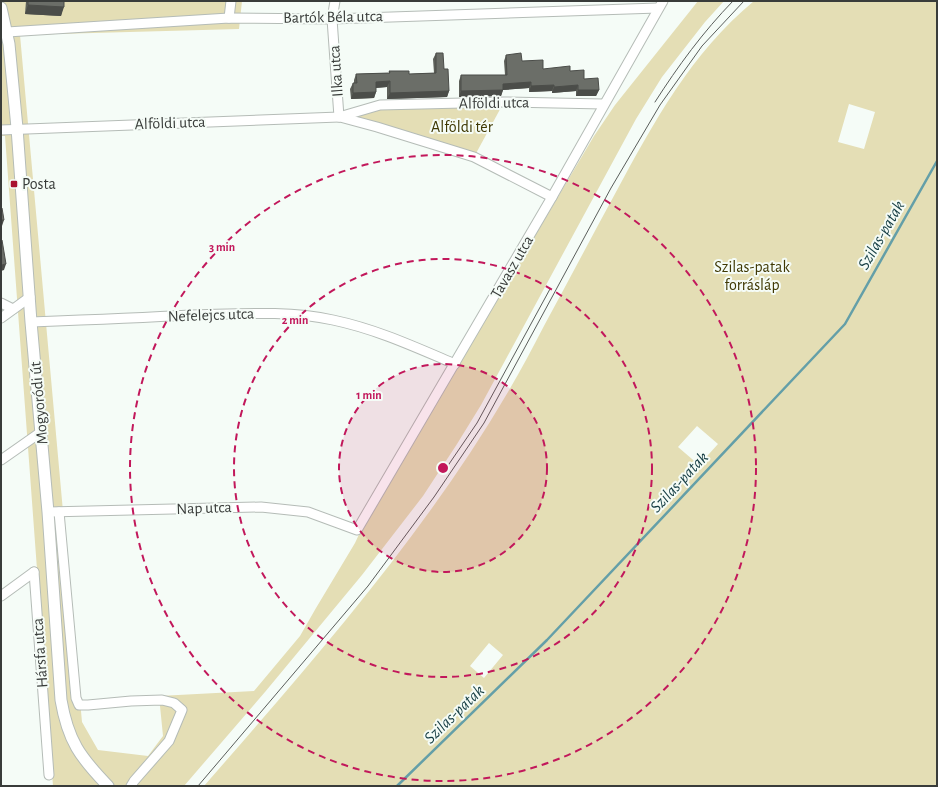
<svg xmlns="http://www.w3.org/2000/svg" width="938" height="787" font-family="'Alegreya Sans',sans-serif">
  <rect width="100%" height="100%" fill="#f5fcf7"/>
  <!-- green -->
  <g fill="#e4deb5" fill-rule="evenodd">
    <polygon points="1,1 242,1 239,29 20,35 82,722 98,750 148,756 163,736 159,696 254,691 300,636 316,608 355,543 362,528 594,136 615,105 698,1 724,1 705,22 662,77 636,119 481,405 457,444 423,496 362,575 265,692 184,786 53,786 5,136 1,136"/>
    <path d="M754,1h183v785h-733c109,-125 220,-251 304,-394 13,-22 25,-45 37,-68 24,-44 47,-88 71,-132 38,-70 75,-139 138,-191zM849,104l26,8 -11,37 -26,-7zM697,426l21,18 -19,21 -21,-18zM489,643l14,12 -19,23 -14,-12z"/>
    <polygon points="504,102 474,157 339,117 380,105"/>
  </g>
  <g fill="none" stroke-linecap="round" stroke-linejoin="round">
    <!-- stream -->
    <polyline stroke="#649fa8" stroke-width="2.5" points="397,786 547,640 845,324 937,161"/>
    <defs>
      <g id="minor">
        <polyline points="335,1 332,19 339,117"/>
        <polyline points="229,18 231,1"/>
        <polyline points="7,32 229,18 332,19 658,8"/>
        <polyline points="340,117 377,127 474,157 552,197"/>
        <polyline points="1,130 339,117 380,105 504,102 603,104"/>
        <polyline points="1,303 13,309"/>
        <polyline points="1,318 30,297"/>
        <path d="M31,322c54,-2 107,-4 160,-7 47,-1 96,-5 142,5 43,9 82,27 122,44"/>
        <polyline points="1,460 41,432"/>
        <polyline points="48,512 261,507 308,512 357,530 552,197 663,1"/>
        <polyline points="59,512 76,698 79,705 88,705 131,701 162,700 174,703 182,710 169,741 134,781 131,786"/>
        <polyline points="34,572 49,775"/>
        <polyline points="1,596 34,572"/>
      </g>
      <path id="tertiary" d="M1,8l8,36 8,84 14,194 17,190 13,188c7,41 19,57 47,86"/>
    </defs>
    <!-- minor casing -->
    <use href="#minor" stroke="#b5bcb7" stroke-width="11"/>
    <!-- tertiary casing -->
    <use href="#tertiary" stroke="#b5bcb7" stroke-width="13"/>
    <!-- minor -->
    <use href="#minor" stroke="#fff" stroke-width="9"/>
    <!-- tertiary -->
    <use href="#tertiary" stroke="#fff" stroke-width="11"/>
    <!-- tram -->
    <g stroke="#5a5e5b" stroke-width="1">
      <path d="M655,102c23,-36 48,-70 78,-101"/>
      <polyline points="447,467 477,423 550,289"/>
      <polyline points="198,786 368,586 434,497 484,423 611,188 660,105 702,46 744,1"/>
    </g>
  </g>
  <!-- wall -->
  <g fill="#5c5f59">
    <polygon points="26,1 64,1 61,16 25,14"/>
    <polygon points="436,53 444,69 449,91 447,97 387,99 387,87 376,88 376,92 374,98 351,99 350,89 353,83 354,83 354,80 356,74 389,73 389,71 409,74 434,73 433,59"/>
    <polygon points="506,55 543,69 570,71 584,79 599,90 596,96 576,96 576,91 552,93 552,91 529,92 529,88 503,90 501,96 459,97 459,81 461,75 505,75 504,61"/>
  </g>
  <!-- shaded-wall -->
  <g fill="#4b4d49">
    <polygon points="28,5 64,7 61,16 25,14"/>
    <polygon points="390,81 387,87 374,88 376,82"/>
    <polygon points="531,82 529,88 503,90 501,96 459,97 461,91 503,84"/>
    <polygon points="554,85 552,91 529,92 531,86"/>
    <polygon points="578,85 576,91 552,93 554,87"/>
    <polygon points="578,90 599,90 596,96 576,96"/>
    <polygon points="449,91 447,97 387,99 390,93"/>
    <polygon points="376,92 374,98 351,99 353,93"/>
    <polygon points="1,220 4,220 2,226 1,226"/>
    <polygon points="6,264 4,270 1,271 1,265"/>
  </g>
  <!-- building -->
  <g fill="#6b6e68" stroke="#4b4d49">
    <polygon points="28,1 64,1 64,7 28,5"/>
    <polygon points="436,53 443,53 444,69 448,69 449,91 390,93 390,81 376,82 376,92 353,93 353,83 357,83 356,74 390,73 389,71 409,71 409,74 436,73"/>
    <polygon points="521,53 522,61 543,60 543,69 570,66 570,71 584,70 584,79 598,78 599,90 578,90 578,85 554,87 554,85 531,86 531,82 503,84 503,90 461,91 461,75 507,75 506,55"/>
    <polygon points="1,208 2,208 4,220 1,220"/>
    <polygon points="1,240 2,240 6,264 1,265"/>
  </g>
  <!-- distance rings -->
  <circle cx="443" cy="468" r="104" fill="#c2185b" fill-opacity=".12"/>
  <g fill="none" stroke="#c2185b" stroke-width="2" stroke-dasharray="7 5">
    <circle cx="443" cy="468" r="104"/>
    <circle cx="443" cy="468" r="209"/>
    <circle cx="443" cy="468" r="313"/>
  </g>
  <!-- markers -->
  <rect fill="#a91230" stroke="#f5fcf7" stroke-width="1.5" x="10" y="180" width="8" height="8" rx="2"/>
  <g text-anchor="middle" dominant-baseline="central" stroke-width="4" stroke-linejoin="round" paint-order="stroke">
    <!-- street labels -->
    <g font-size="16" fill="#393c3a" stroke="#f5fcf7">
      <text transform="translate(333 17) rotate(-1)">Bartók Béla utca</text>
      <text transform="translate(336 71) rotate(-94)">Ilka utca</text>
      <text transform="translate(494 103) rotate(-1)">Alföldi utca</text>
      <text transform="translate(170 123) rotate(-2)">Alföldi utca</text>
      <text transform="translate(512 267) rotate(-60)">Tavasz utca</text>
      <text transform="translate(211 315) rotate(-2)">Nefelejcs utca</text>
      <text transform="translate(39 403) rotate(-95)">Mogyoródi út</text>
      <text transform="translate(204 508) rotate(-2)">Nap utca</text>
      <text transform="translate(40 653) rotate(-94)">Hársfa utca</text>
    </g>
    <!-- park labels -->
    <g font-size="16" fill="#3f3803" stroke="#f5fcf7">
      <text x="462" y="127">Alföldi tér</text>
      <text x="752" y="267">Szilas-patak<tspan x="752" dy="18">forrásláp</tspan></text>
    </g>
    <!-- poi labels -->
    <g font-size="16" fill="#393c3a" stroke="#f5fcf7" text-anchor="start">
      <text x="22" y="184">Posta</text>
    </g>
    <!-- water labels -->
    <g font-size="17" font-style="italic" fill="#153d43" stroke="#f5fcf7">
      <text transform="translate(881 235) rotate(-60)">Szilas-patak</text>
      <text transform="translate(679 482) rotate(-47)">Szilas-patak</text>
      <text transform="translate(454 714) rotate(-44)">Szilas-patak</text>
    </g>
  </g>
  <circle cx="443" cy="468" r="6" fill="#c2185b" stroke="#f5fcf7" stroke-width="2"/>
  <g font-size="12" text-anchor="middle" font-weight="bold" fill="#c2185b" stroke="#f5fcf7" stroke-width="4" stroke-linejoin="round" paint-order="stroke">
    <text x="222" y="251">3 min</text>
    <text x="295" y="324">2 min</text>
    <text x="369" y="399">1 min</text>
  </g>
  <!-- border -->
  <rect width="938" height="787" fill="none" stroke="#393c3a" stroke-width="4"/>
</svg>
